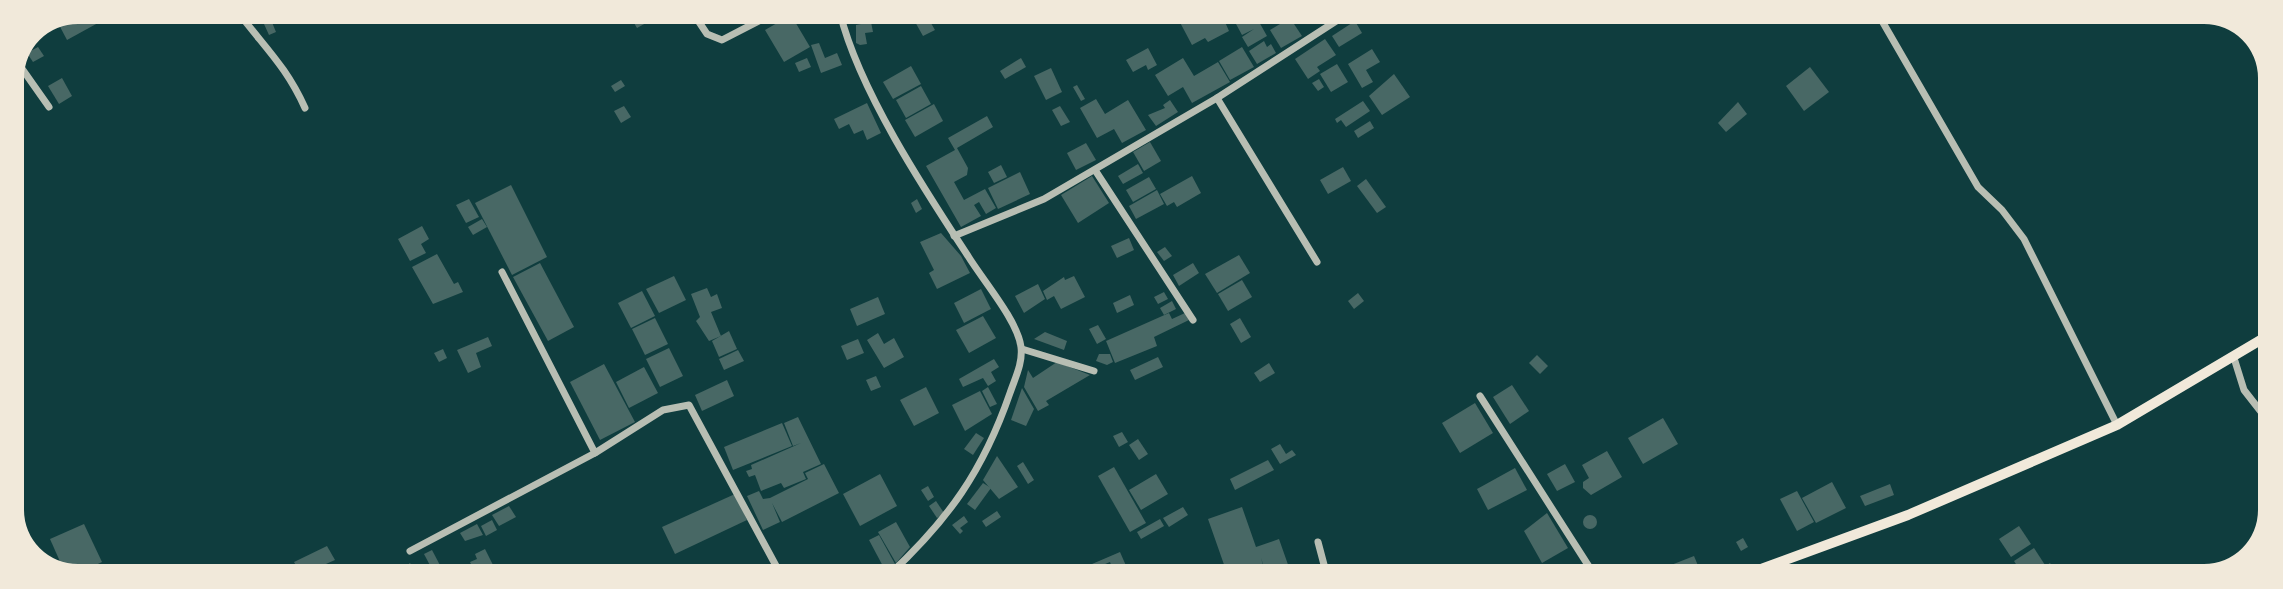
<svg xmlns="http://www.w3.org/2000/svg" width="2283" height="589" font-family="'Titillium Web',sans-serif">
  <rect width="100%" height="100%" fill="#0f3d3e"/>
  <!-- building -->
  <g fill="#486865">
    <polygon points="78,12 118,12 67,40 57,21"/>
    <polygon points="628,13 664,13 637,28"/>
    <polygon points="910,13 938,13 928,18 935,30 923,36"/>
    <polygon points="1175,13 1192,13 1196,20 1209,13 1221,13 1229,31 1208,42 1205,38 1192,45"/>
    <polygon points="1230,13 1254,13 1267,36 1248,47 1242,37 1254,29 1242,35"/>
    <polygon points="1636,14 1660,14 1661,17 1657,24 1648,21 1642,24"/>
    <polygon points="269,15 276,32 269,35 264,24 267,22 265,17"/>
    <polygon points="791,15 810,47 784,62 765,30"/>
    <polygon points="1290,18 1302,36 1281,48 1270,30"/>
    <polygon points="1355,21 1362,33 1339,47 1332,36"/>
    <polygon points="871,22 873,32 865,33 867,44 860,45 856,43 856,25"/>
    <polygon points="1325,39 1336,55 1317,67 1320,71 1308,79 1295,59"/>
    <polygon points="1264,41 1267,47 1271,44 1276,53 1257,64 1249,51"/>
    <polygon points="819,43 825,58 837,53 842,65 821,73 811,45"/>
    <polygon points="38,47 44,56 33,62 27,53"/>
    <polygon points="1242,47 1254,67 1230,80 1219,61"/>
    <polygon points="1148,48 1157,65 1148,70 1146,65 1133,72 1126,60"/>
    <polygon points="1372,49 1380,62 1366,70 1373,82 1362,88 1348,64"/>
    <polygon points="807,58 811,67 799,72 795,63"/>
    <polygon points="1021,58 1026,67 1005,79 1000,71"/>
    <polygon points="1183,58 1194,76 1218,62 1230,82 1192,103 1183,87 1168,96 1155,75"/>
    <polygon points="1337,64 1348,82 1331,92 1320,74"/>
    <polygon points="911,66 921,84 893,99 883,82"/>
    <polygon points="1810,67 1829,92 1804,111 1786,86"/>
    <polygon points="1051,68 1062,92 1046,100 1034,76"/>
    <polygon points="1394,74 1410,97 1382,115 1369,96"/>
    <polygon points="62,78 72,96 59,104 48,86"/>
    <polygon points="1319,79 1324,87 1318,91 1312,83"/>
    <polygon points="621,80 625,86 615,92 611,86"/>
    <polygon points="1077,85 1085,99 1081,101 1073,87"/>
    <polygon points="921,86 931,104 906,118 896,100"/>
    <polygon points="1096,99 1105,114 1128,100 1146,130 1122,143 1114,129 1097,138 1080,108"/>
    <polygon points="1170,100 1178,112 1156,126 1148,115 1165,108 1163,105"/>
    <polygon points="1363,101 1370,111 1346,127 1341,120 1337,123 1335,119"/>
    <polygon points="1738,102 1747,114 1726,132 1718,123"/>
    <polygon points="867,103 881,133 867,140 863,130 854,134 849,124 839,129 834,119"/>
    <polygon points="934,104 943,121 915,137 905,120"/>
    <polygon points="624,106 631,117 621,123 614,111"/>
    <polygon points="1060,106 1070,122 1061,126 1052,110"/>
    <polygon points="987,116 993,127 957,148 968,168 967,175 954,182 964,200 985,189 996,208 986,214 979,202 974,205 981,216 961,227 926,166 955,150 948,138"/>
    <polygon points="1370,121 1374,128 1358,138 1354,131"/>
    <polygon points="1150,142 1161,161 1144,171 1133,152"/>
    <polygon points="1086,143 1096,160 1076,170 1067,153"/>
    <polygon points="1138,164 1143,173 1123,184 1118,176"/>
    <polygon points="1001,165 1007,177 994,183 988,172"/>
    <polygon points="1343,167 1351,181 1328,194 1320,180"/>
    <polygon points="1020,172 1030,194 998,209 988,188"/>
    <polygon points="1092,176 1109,203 1078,223 1061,195"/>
    <polygon points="1192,176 1201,193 1177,207 1174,202 1167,206 1160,194"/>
    <polygon points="1149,177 1156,189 1133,202 1126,190"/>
    <polygon points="1366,179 1386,207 1377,213 1357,186"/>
    <polygon points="511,185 547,257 512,275 475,203"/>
    <polygon points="1157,190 1164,204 1136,219 1129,206"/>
    <polygon points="469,199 479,217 466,223 456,205"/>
    <polygon points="917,199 922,209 916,213 911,203"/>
    <polygon points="482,219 487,227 473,235 468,227"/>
    <polygon points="422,226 429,239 421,244 426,253 410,261 398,239"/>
    <polygon points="941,233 961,256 970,273 937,289 929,273 934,270 920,242"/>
    <polygon points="1129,238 1134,250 1117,258 1111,246"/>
    <polygon points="1165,247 1172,256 1164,261 1157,252"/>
    <polygon points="437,254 454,284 458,282 463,292 433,304 412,267"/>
    <polygon points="1239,255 1250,273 1217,293 1205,274"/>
    <polygon points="540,263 574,327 548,341 513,277"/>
    <polygon points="1193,263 1199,273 1179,286 1173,275"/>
    <polygon points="674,276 686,300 659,313 646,289"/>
    <polygon points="1074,276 1085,297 1061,309 1054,296 1047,300 1043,291 1064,277 1065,280"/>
    <polygon points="1242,280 1252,297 1228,311 1218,294"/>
    <polygon points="1038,284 1045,299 1024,313 1015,296"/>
    <polygon points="707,288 711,297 717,294 722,308 711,312 721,336 709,341 696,321 700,317 691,294"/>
    <polygon points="981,289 991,309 964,323 954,303"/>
    <polygon points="642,291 655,316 631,328 618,303"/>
    <polygon points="1164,292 1168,299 1158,304 1154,297"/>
    <polygon points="1358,293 1364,301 1354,309 1348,301"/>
    <polygon points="1130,295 1134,305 1117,313 1113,303"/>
    <polygon points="878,297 885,314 857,326 850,309"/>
    <polygon points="1172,301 1176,309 1164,315 1160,308"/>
    <polygon points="1169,313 1172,319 1185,313 1189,320 1154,337 1157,346 1115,363 1106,341"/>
    <polygon points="983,316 996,338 969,353 956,330"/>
    <polygon points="655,318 668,344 645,355 632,329"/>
    <polygon points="1240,318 1251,337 1241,343 1230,324"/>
    <polygon points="1098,325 1106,339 1097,344 1089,329"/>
    <polygon points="729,331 737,349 719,357 712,341"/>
    <polygon points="1045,332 1067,341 1064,350 1034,339"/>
    <polygon points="878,333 884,344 894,338 904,357 884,368 867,340"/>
    <polygon points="488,337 492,346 476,353 481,367 468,373 457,350"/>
    <polygon points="858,339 864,353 847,360 841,346"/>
    <polygon points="669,348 683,376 660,387 646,359"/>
    <polygon points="443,349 447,358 439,362 434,353"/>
    <polygon points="738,350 744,361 724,370 719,359"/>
    <polygon points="1099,354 1110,354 1113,362 1107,365 1096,361"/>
    <polygon points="1537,355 1548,366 1540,374 1529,363"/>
    <polygon points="1158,357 1163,367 1135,380 1130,370"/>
    <polygon points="994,359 999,367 991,372 996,381 988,386 983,378 963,387 959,379"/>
    <polygon points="1057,362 1090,375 1046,401 1049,405 1038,411 1024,387 1028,370 1033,378"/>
    <polygon points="1269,363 1275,373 1260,382 1254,373"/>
    <polygon points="604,364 635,422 600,440 570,382"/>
    <polygon points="644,367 658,393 629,408 616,382"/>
    <polygon points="876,376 881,387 871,391 866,380"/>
    <polygon points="727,380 734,396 702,411 695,395"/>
    <polygon points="1512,385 1529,411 1510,424 1493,397"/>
    <polygon points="926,387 939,413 914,426 900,400"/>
    <polygon points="988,387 997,404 990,407 982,391"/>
    <polygon points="1022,388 1034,409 1026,426 1011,420"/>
    <polygon points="980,391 992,414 965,431 952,405"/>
    <polygon points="1475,403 1493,433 1460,453 1442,423"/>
    <polygon points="798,417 821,464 803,472 806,479 784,488 781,483 761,491 755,475 749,477 746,471 752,469 751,465 801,443 793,446 784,423"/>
    <polygon points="1663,418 1678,444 1643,464 1628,438"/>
    <polygon points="782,423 792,446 733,470 724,447"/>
    <polygon points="1122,432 1128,442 1119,447 1113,436"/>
    <polygon points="976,433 984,438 973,455 964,449"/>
    <polygon points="1138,439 1148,454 1139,460 1129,445"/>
    <polygon points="1280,444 1286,454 1292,450 1296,455 1280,464 1271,449"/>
    <polygon points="1607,451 1622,477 1591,495 1583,488 1583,482 1589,478 1582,465"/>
    <polygon points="997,456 1018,487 999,499 983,480"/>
    <polygon points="1268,460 1274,470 1235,490 1230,479"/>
    <polygon points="1023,462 1034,480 1028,484 1017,466"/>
    <polygon points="824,464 839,493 782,522 772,503 780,522 763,530 747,496 759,491 763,499 770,498 808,479 805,473"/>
    <polygon points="1565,464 1575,482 1557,491 1547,474"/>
    <polygon points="1114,467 1146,523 1130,532 1098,476"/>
    <polygon points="1515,468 1527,490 1488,510 1477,489"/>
    <polygon points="880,474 897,506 860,526 843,494"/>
    <polygon points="1156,474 1168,494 1141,510 1129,490"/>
    <polygon points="1832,482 1846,508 1816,523 1802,498"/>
    <polygon points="983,483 991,488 975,510 967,504"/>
    <polygon points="1890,484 1894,495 1865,506 1860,496"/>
    <polygon points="928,486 934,497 928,501 921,490"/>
    <polygon points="1797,491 1814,522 1797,531 1780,499"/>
    <polygon points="735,494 747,520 675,554 662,527"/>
    <polygon points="936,501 944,513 937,518 929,506"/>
    <polygon points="509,506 516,517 499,526 492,515"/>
    <polygon points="1183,507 1188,515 1169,527 1163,518"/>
    <polygon points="1242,507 1256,547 1279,539 1292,576 1267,576 1261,558 1266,576 1228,576 1208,519"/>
    <polygon points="997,511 1001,517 986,527 982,521"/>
    <polygon points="1547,513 1568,548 1542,563 1524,531"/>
    <circle cx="1590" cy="522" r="7"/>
    <polygon points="964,516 968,522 960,528 963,531 960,534 952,525"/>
    <polygon points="1160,519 1164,526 1141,539 1137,532"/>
    <polygon points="492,520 497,530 486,536 481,526"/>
    <polygon points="896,522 910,547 896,563 878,532"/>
    <polygon points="84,524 102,562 75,575 66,575 50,539"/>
    <polygon points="477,524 483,535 465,541 460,533"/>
    <polygon points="2019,526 2031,544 2011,557 1999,539"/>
    <polygon points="879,535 895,564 885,570 869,540"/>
    <polygon points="1743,538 1748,547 1741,551 1736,542"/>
    <polygon points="327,546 335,560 301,575 294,562"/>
    <polygon points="2034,548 2045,565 2024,577 2014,561"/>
    <polygon points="485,549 498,575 476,575 470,562 477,559 475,554"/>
    <polygon points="432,550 442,569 434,573 424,554"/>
    <polygon points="1120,552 1127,568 1114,573 1110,562 1098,567 1102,576 1080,576 1078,570"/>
    <polygon points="1694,556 1699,568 1670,576 1666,567"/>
    <polygon points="410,563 417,573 395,575"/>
    <polygon points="2050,563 2055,570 2046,577 2030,577"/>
    <polygon points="767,564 774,575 735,575 733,572 745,566 748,574"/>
    <polygon points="1575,566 1580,576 1555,576"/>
  </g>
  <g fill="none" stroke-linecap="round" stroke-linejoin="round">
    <!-- minor -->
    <g stroke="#b8beb3" stroke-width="7">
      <path d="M238,12c27,36 48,54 67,96"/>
      <polyline points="693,13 707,34 722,40 774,13"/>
      <path d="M840,13c19,77 84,176 128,243 14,23 50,65 53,91 2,16 -6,31 -11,46 -27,78 -61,126 -121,182"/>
      <polyline points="1878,14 1978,187 2002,210 2024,239 2117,425"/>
      <polyline points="18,63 49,107"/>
      <polyline points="1217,98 1317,262"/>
      <polyline points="1095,170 1193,320"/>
      <polyline points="954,236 1044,199 1217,98 1347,14"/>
      <polyline points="502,272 595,453 663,410 689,405 781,575"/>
      <polyline points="1022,349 1094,371"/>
      <polyline points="2234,358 2244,390 2269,422"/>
      <polyline points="1480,396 1595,576"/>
      <polyline points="1318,542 1327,576"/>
      <polyline points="410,551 595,453"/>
    </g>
    <!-- secondary -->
    <polyline stroke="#f1e9da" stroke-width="10" points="1742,576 1908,515 2117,425 2269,335"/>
  </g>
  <!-- crop -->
  <path d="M0 0H2283V589H0ZM78 24H2204A54 54 0 0 1 2258 78V510A54 54 0 0 1 2204 564H78A54 54 0 0 1 24 510V78A54 54 0 0 1 78 24Z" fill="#f1e9da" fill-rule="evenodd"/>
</svg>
